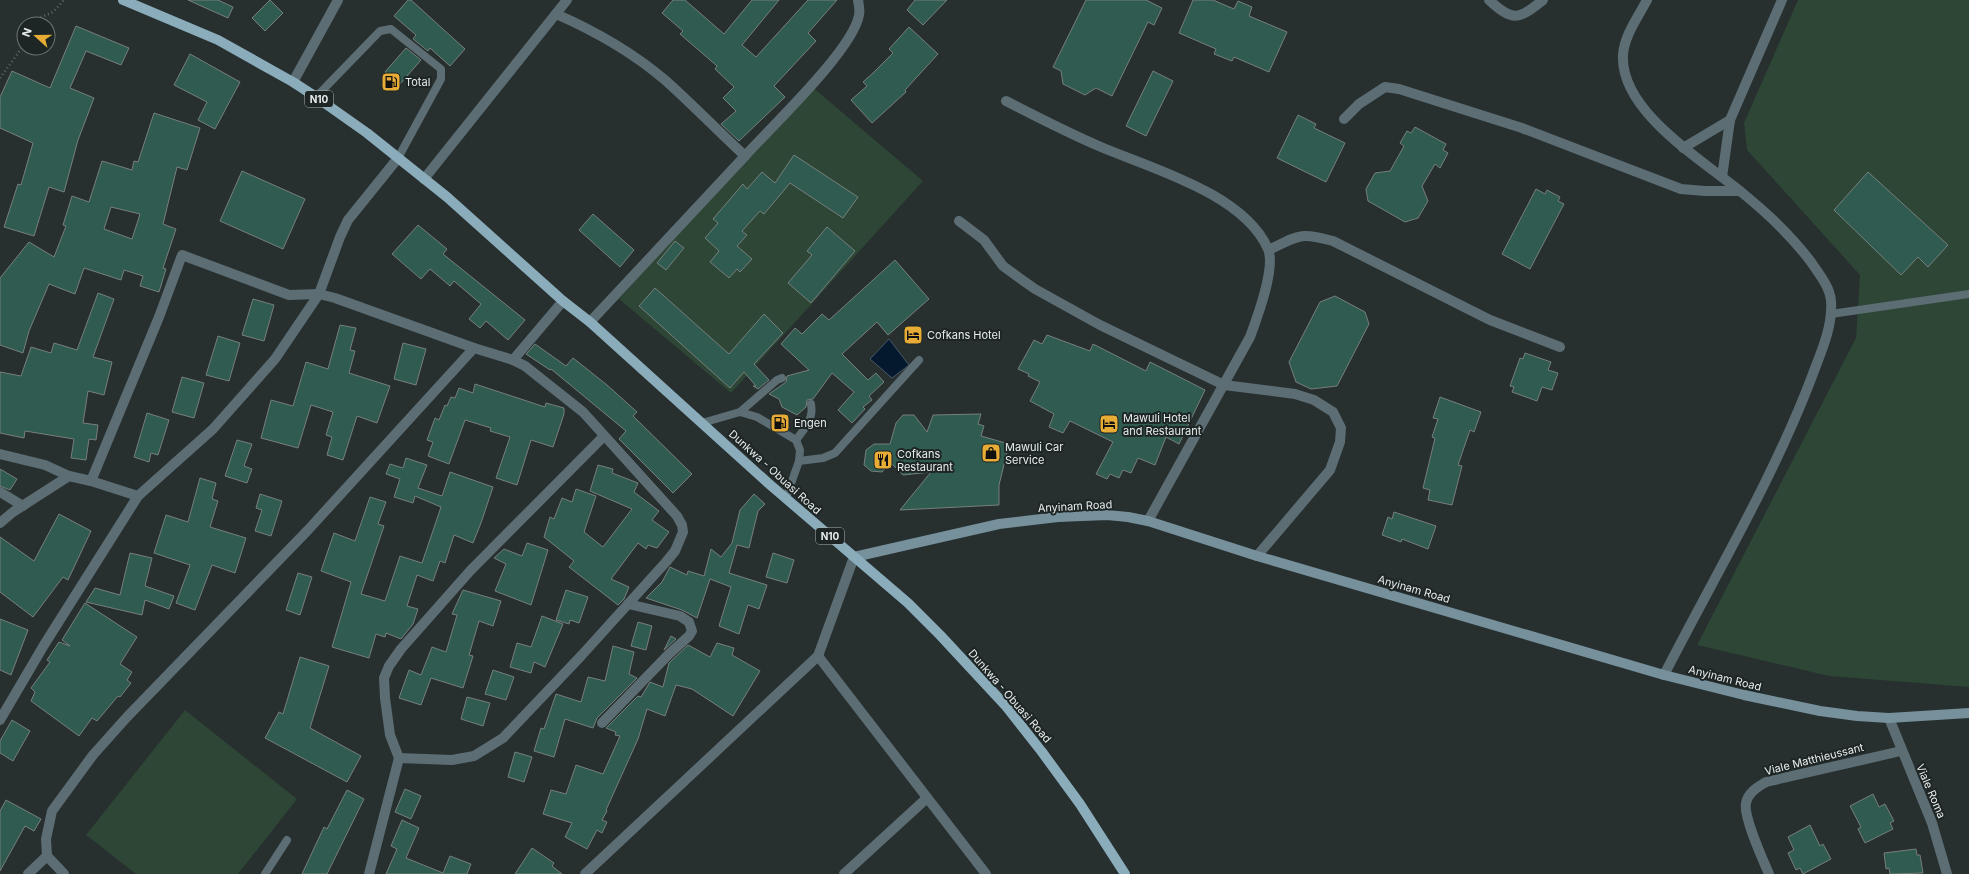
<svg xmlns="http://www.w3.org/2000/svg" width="1969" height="874" font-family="Inter,sans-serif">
  <rect width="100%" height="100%" fill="#272f2f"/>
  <!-- green -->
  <g fill="#2d4635">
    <polygon points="1798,0 1969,0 1969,687 1829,676 1697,645 1856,338 1860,275 1747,150 1744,123"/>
    <polygon points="810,85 923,181 731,393 619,299"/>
    <polygon points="185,710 297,799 238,874 136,874 86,835"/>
  </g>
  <!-- water -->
  <polygon fill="#04182e" stroke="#485867" points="889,339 909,365 892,378 870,359"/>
  <!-- building -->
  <g fill="#305b51" stroke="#777f7d" fill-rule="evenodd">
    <polygon points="188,0 218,0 233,7 228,18"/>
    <polygon points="270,0 283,13 265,31 252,18"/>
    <polygon points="408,0 411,0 465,49 450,66 430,48 428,51 413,39 416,35 394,16"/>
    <polygon points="673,0 685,0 724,34 752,0 779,0 742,45 756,57 808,0 837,0 808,33 816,41 774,86 785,97 739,141 721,124 736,111 723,98 734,87 715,69 717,66 680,34 683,31 662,13"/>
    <polygon points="915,0 947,0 923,25 907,10"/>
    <polygon points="1086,0 1146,0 1162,8 1154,25 1148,22 1112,96 1096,88 1085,95 1063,84 1061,71 1053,67"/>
    <polygon points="1193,0 1213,0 1234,9 1238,1 1252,7 1249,16 1287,32 1269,72 1234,57 1232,61 1214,54 1216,49 1179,33"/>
    <polygon points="76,26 129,48 121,65 86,51 70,88 94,98 78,140 64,192 49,187 34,236 4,227 18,184 21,185 33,143 0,128 0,97 12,71 50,88"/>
    <polygon points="909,27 938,54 905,90 906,92 872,123 851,100 867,86 863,82 873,73 893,53 889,49"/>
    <polygon points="406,48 421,60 400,84 385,72"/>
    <polygon points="190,54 240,82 215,129 198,120 207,102 174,85"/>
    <polygon points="1153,71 1173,81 1146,136 1126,126"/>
    <path d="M154,113l46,15 -13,42 -10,-3 -14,57 13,5 -13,39 3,1 -7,23 -19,-6 3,-10 -19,-6 -3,10 -37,-12 -9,26 -26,-10 -20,47 -6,22 -23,-8v-67l29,-36 25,15 12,-31 -3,-1 9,-29 17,6 13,-41 30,9 2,-9 4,1zM111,207l29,7 -8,25 -28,-10z"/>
    <polygon points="1298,115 1316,124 1314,128 1345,143 1326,182 1277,158"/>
    <polygon points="1415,127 1446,144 1443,150 1448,153 1440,168 1435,164 1422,186 1428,201 1418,218 1405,222 1368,201 1366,189 1375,173 1390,171 1404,146 1400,143 1407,131 1411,133"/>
    <polygon points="794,155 858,197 843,218 790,183 764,214 760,211 742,231 747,235 737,246 752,259 740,272 737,269 729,278 710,262 719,251 705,238 718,223 713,219 743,184 747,189 762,172 775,183"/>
    <polygon points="242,171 305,199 283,249 220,221"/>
    <polygon points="1868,172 1948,245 1928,267 1918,257 1901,275 1834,210"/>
    <polygon points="1536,189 1545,194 1547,190 1560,197 1558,201 1564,204 1530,269 1502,254"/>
    <polygon points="593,214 634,250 620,267 579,230"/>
    <polygon points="418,225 447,249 443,254 525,320 508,340 486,321 480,328 469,319 481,304 454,281 450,286 430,269 421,279 392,254"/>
    <polygon points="827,227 855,251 811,303 788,283 812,255 807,251"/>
    <polygon points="675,241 684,248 666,270 657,263"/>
    <polygon points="895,260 929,299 888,335 877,322 842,354 868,380 876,373 884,382 869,396 872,400 863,407 865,409 852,423 838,410 854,392 832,373 813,399 807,400 806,407 797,415 782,407 779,399 769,394 786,382 787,376 809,370 781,344 795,328 802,334 822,314 829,320"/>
    <polygon points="655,288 729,354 764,314 783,333 754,364 769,380 758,389 753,386 756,386 744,372 730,388 639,306"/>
    <polygon points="98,293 114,299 93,357 112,362 104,395 88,391 83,423 98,425 96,440 89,439 86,460 71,458 74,439 25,431 24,438 0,433 0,372 21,376 31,347 51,353 54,343 77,350"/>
    <polygon points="1335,296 1365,312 1369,324 1337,386 1311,389 1296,382 1289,362 1320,302"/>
    <polygon points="253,299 274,305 264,341 242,335"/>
    <polygon points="340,325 356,328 350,350 355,351 349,373 390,386 377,423 357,416 343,460 327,455 332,437 326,435 333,412 311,405 298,448 261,438 271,400 293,406 306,362 328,369"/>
    <polygon points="1047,335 1090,351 1093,344 1146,371 1150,362 1205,390 1179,444 1166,437 1155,465 1138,458 1131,473 1123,470 1119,478 1110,474 1107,479 1096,474 1113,442 1070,421 1063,433 1049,427 1054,414 1030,401 1040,382 1028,376 1029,374 1018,369 1034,340 1042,344"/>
    <polygon points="218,336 240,343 229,381 206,375"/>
    <polygon points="403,343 426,349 416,385 394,379"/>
    <polygon points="535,344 566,366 573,358 607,385 637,412 633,416 692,474 673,493 619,439 626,431 551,369 550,370 526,354"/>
    <polygon points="1525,353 1551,362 1548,370 1558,373 1552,390 1542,387 1537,401 1512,392 1514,387 1510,386 1520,358 1523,359"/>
    <polygon points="182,377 204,383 194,418 172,412"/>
    <polygon points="475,384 545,407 546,403 564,408 564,414 553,447 531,440 517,485 496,478 510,437 490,431 491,428 465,420 449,464 428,456 433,442 427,440 435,418 439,420 445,405 447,406 451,397 455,398 459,388 473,393"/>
    <polygon points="1440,397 1481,412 1474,432 1470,430 1458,465 1462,466 1452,505 1428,500 1430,490 1423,488 1435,438 1432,437 1438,419 1433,418"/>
    <polygon points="147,413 169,420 158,455 151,453 149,462 134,457"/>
    <polygon points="981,414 978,424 984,426 981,436 1009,444 999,485 999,505 900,510 931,472 903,475 891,463 882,472 871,471 864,465 866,450 874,444 890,444 896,423 903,415 914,415 927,432 933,415"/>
    <polygon points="237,440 252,444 244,466 252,469 247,483 225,476"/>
    <polygon points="406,458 427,465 418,488 442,496 450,472 493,487 481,523 473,543 454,535 445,563 440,561 433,581 417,575 407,606 418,609 413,624 401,639 386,633 385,637 376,634 369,658 332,647 351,582 321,571 334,533 355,541 370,497 386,502 378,524 384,526 361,594 385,601 400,556 422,563 441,507 415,496 413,503 394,497 400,479 386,474 390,464 403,468"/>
    <polygon points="598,465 613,469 612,473 638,483 634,492 659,511 652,520 669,532 657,548 648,545 646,549 638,543 611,579 629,587 624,599 618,605 569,567 574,561 544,537 550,517 554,519 562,498 572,502 576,489 596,496 584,532 603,547 632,509 590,491"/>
    <polygon points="0,469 17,479 10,490 0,486"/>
    <polygon points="200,478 216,483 212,499 218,501 210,527 246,538 235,573 212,565 195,610 176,603 190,565 154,553 166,515 188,522"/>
    <polygon points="260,494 282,501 271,536 255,531 262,510 256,508"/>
    <polygon points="754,494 765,504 758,511 749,548 737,545 729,573 767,585 759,609 748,605 739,634 719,626 731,587 710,579 697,618 682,610 646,598 662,582 670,567 687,575 688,571 704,576 711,549 721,557 732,543 740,510"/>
    <polygon points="1394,512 1436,526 1428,549 1402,539 1401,542 1382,535 1388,517 1392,519"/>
    <polygon points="59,514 91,531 68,580 63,577 33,617 0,592 0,537 34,561"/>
    <polygon points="527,543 548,550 531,605 495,591 506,564 494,558 504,549 522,556"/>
    <polygon points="130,553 152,558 145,586 174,596 169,609 145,600 142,615 86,602 95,588 120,595"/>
    <polygon points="773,553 794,560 787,583 766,577"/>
    <polygon points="298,573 312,577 300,615 286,610"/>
    <polygon points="463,590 501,601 493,626 479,621 469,655 473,656 463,688 431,678 421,705 399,698 409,670 421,675 432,647 446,652 457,615 452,614"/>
    <polygon points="566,590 588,597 579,623 570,620 569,624 556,620"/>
    <polygon points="85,603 137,637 120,664 132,672 127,680 131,683 120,697 118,696 97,721 92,718 79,736 31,701 35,692 31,688 50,662 47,660 59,642 70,646 62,640"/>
    <polygon points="542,616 563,624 545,667 534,662 531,673 510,667 517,643 531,647"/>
    <polygon points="0,619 28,630 11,675 0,670"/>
    <polygon points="638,622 652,626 646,650 631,646"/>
    <polygon points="671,636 676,639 664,650"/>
    <polygon points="717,643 734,648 732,655 760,671 733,716 692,689 676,685 665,716 647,709 638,739 606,810 607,811 602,820 607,822 602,833 597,830 587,849 565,837 572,823 543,814 551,790 566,794 576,765 603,774 620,736 615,735 616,732 606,728 638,696 641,697 650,682 663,687 669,663 688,645 710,657"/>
    <polygon points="613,646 634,652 629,674 637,678 597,718 593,728 565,719 554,757 534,751 541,728 544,729 556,694 581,702 588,677 605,681"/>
    <polygon points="300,657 329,666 310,728 361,756 347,782 265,738 279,712 283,714"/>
    <polygon points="493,670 514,677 506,700 485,694"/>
    <polygon points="467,697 490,703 483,726 461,719"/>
    <polygon points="12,720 30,731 13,761 0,753 0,741"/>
    <polygon points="515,752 532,757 524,782 508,777"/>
    <polygon points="405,789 421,796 411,819 395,812"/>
    <polygon points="347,790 364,799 327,874 302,874 324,827 327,829"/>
    <polygon points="1873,794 1879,807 1885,804 1894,821 1890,823 1893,829 1865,843 1858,829 1861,827 1850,806"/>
    <polygon points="6,800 41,819 34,831 25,826 0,871 0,811"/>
    <polygon points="402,820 419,828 406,858 443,873 450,856 471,864 467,874 386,874 397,849 391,846"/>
    <polygon points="1810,825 1820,846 1823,844 1831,859 1803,874 1800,868 1796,870 1788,853 1794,850 1788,837"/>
    <polygon points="532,848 554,863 552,866 562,874 515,874"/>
    <polygon points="1916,849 1917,855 1920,855 1923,873 1890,874 1889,868 1886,869 1884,853"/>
  </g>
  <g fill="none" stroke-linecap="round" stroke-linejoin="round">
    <!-- path -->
    <g stroke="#626969" stroke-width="2.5" stroke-dasharray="1 3" stroke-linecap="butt">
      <polyline points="31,24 33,21 53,12 64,0"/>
      <polyline points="0,78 24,45"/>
    </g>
    <!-- lane -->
    <g stroke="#5c6d74" stroke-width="8">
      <polyline points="316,97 380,31 391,29 441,69 441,79 398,158"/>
      <polyline points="1831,314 1969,294"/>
      <polyline points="740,412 777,380 782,378"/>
      <polyline points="702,423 740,412 757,417 796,440 800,450 799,461 786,498"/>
      <path d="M796,440c9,-12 18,-21 15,-36"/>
      <polyline points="799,461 823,458 835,453 919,360"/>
      <polyline points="265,874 287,840"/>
    </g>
    <!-- street -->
    <g stroke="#5c6d74" stroke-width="10">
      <path d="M1489,0c24,22 29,20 54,0"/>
      <path d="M1647,0c-9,17 -23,36 -24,55 -3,56 79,105 117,136 26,21 51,44 71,71 8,12 19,25 20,39 2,27 -11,53 -20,78 -39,102 -97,198 -147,296"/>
      <path d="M556,14c39,17 76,38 109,66 27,24 53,51 80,76l-155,166"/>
      <polyline points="293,82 338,0"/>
      <path d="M1006,101c31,16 62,32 95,46 52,22 143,47 167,102 8,19 -11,69 -18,88l-102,184"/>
      <polyline points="1344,119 1359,104 1385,87 1399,89 1522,128 1681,189 1705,191 1740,191"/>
      <polyline points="1683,148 1730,120"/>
      <path d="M745,156c26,-29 108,-106 114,-141 1,-4 0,-10 -1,-15"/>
      <polyline points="1722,177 1730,120 1782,0"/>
      <polyline points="424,179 567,0"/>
      <polyline points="959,221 984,240 1003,266 1018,277 1035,289 1100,325 1224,385 1295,394 1314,400 1333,412 1341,428 1340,442 1330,470 1257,556"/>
      <path d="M1269,250c30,-15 31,-18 64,-9l157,79 70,27"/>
      <polyline points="513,360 563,301"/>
      <polyline points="0,454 45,465 69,476"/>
      <polyline points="91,481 159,317 182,255 289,295 319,294 335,298 474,348 513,360 525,366 583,412 677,516 682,525 683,532 675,551 666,562 581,656 503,738 474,756 452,760 399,758"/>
      <polyline points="0,492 23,506"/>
      <polyline points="0,523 13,512 69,476 91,481 138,496"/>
      <polyline points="818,656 986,874"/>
      <polyline points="1889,718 1932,823 1947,874"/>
      <polyline points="0,720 44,645 138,496 213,429 275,359 319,294 340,237 348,220 398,158"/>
      <polyline points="602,723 669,654 689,636 692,631 689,622 680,616 628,604"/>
      <polyline points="47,856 64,874"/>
      <polyline points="28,874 47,856 46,839 52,811 93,755 127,717 308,530 474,348"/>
      <polyline points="369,874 399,758 390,735 385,698 384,678 389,666 401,649 470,571 604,436"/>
      <polyline points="585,874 818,656 854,557"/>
      <polyline points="844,874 927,798"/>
      <path d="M1769,874c-6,-14 -26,-58 -23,-71 2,-11 12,-16 20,-21l135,-31"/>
    </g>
    <!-- secondary -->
    <polyline stroke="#76909c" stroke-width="10" points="854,557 999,524 1058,517 1107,515 1128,517 1148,521 1257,556 1664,675 1744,695 1820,711 1857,716 1889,718 1969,713"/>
    <!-- primary -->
    <polyline stroke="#8aacbb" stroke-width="10" points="123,0 218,40 293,82 316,97 367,133 447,197 563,301 590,322 768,483 908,603 940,635 1005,705 1042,752 1080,804 1125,874"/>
  </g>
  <!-- icons -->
  <defs>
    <symbol id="fuel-square" viewBox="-11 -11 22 22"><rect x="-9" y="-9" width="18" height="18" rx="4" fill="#e7ac36" stroke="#1d2525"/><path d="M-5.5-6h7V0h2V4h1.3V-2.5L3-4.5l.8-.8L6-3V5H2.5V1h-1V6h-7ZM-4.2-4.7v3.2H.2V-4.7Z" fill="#111"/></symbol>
    <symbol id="hotel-square" viewBox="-11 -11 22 22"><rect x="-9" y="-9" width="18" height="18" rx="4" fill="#e7ac36" stroke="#1d2525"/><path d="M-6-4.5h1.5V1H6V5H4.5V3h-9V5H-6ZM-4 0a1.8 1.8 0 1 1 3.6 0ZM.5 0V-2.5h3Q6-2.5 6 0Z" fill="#111"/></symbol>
    <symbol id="shop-square" viewBox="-11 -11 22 22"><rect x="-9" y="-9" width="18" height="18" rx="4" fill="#e7ac36" stroke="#1d2525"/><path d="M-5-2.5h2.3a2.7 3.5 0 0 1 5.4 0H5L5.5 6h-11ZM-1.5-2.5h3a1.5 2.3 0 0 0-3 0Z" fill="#111"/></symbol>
    <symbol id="restaurant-square" viewBox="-11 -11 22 22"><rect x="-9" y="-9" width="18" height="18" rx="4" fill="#e7ac36" stroke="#1d2525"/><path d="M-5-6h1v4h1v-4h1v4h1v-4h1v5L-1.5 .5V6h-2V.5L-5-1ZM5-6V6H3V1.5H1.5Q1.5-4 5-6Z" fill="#111"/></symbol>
  </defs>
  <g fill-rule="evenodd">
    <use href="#fuel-square" x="380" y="71" width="22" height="22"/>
    <use href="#hotel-square" x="902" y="324" width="22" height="22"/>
    <use href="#fuel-square" x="769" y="412" width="22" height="22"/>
    <use href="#hotel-square" x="1098" y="413" width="22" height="22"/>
    <use href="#shop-square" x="980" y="442" width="22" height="22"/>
    <use href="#restaurant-square" x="872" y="449" width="22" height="22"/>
  </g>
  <g text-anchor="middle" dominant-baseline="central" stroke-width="4" stroke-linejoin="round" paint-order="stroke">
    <!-- shield labels -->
    <g fill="#1d2525" stroke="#aab0b1" stroke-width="1">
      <rect x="305" y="91" width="28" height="16" rx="3"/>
      <rect x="816" y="528" width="28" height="16" rx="3"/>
    </g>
    <g font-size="10" font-weight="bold" fill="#e7eced">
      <text x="319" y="99">N10</text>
      <text x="830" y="536">N10</text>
    </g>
    <!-- poi labels -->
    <g font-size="11" fill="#e7eced" stroke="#1d2525" text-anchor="start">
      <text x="405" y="82">Total</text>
      <text x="927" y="335">Cofkans Hotel</text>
      <text x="1123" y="418">Mawuli Hotel<tspan x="1123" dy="13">and Restaurant</tspan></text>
      <text x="794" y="423">Engen</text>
      <text x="1005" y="447">Mawuli Car<tspan x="1005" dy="13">Service</tspan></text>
      <text x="897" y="454">Cofkans<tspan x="897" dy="13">Restaurant</tspan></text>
    </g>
    <!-- street labels -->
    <g font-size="11" fill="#e7eced" stroke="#1d2525">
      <text transform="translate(775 472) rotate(42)">Dunkwa - Obuasi Road</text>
      <text transform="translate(1075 506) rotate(-3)">Anyinam Road</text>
      <text transform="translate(1414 589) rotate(16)">Anyinam Road</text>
      <text transform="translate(1725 678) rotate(14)">Anyinam Road</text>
      <text transform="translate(1010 696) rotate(49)">Dunkwa - Obuasi Road</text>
      <text transform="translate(1814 759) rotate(-14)">Viale Matthieussant</text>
      <text transform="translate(1931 791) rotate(67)">Viale Roma</text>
    </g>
  </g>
  <!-- north arrow -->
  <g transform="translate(36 36) rotate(291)"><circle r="19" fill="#1d2525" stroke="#6e7575"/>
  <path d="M0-3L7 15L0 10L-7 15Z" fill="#e7ac36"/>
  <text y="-6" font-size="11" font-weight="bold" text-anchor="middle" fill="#e7eced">N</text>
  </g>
</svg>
